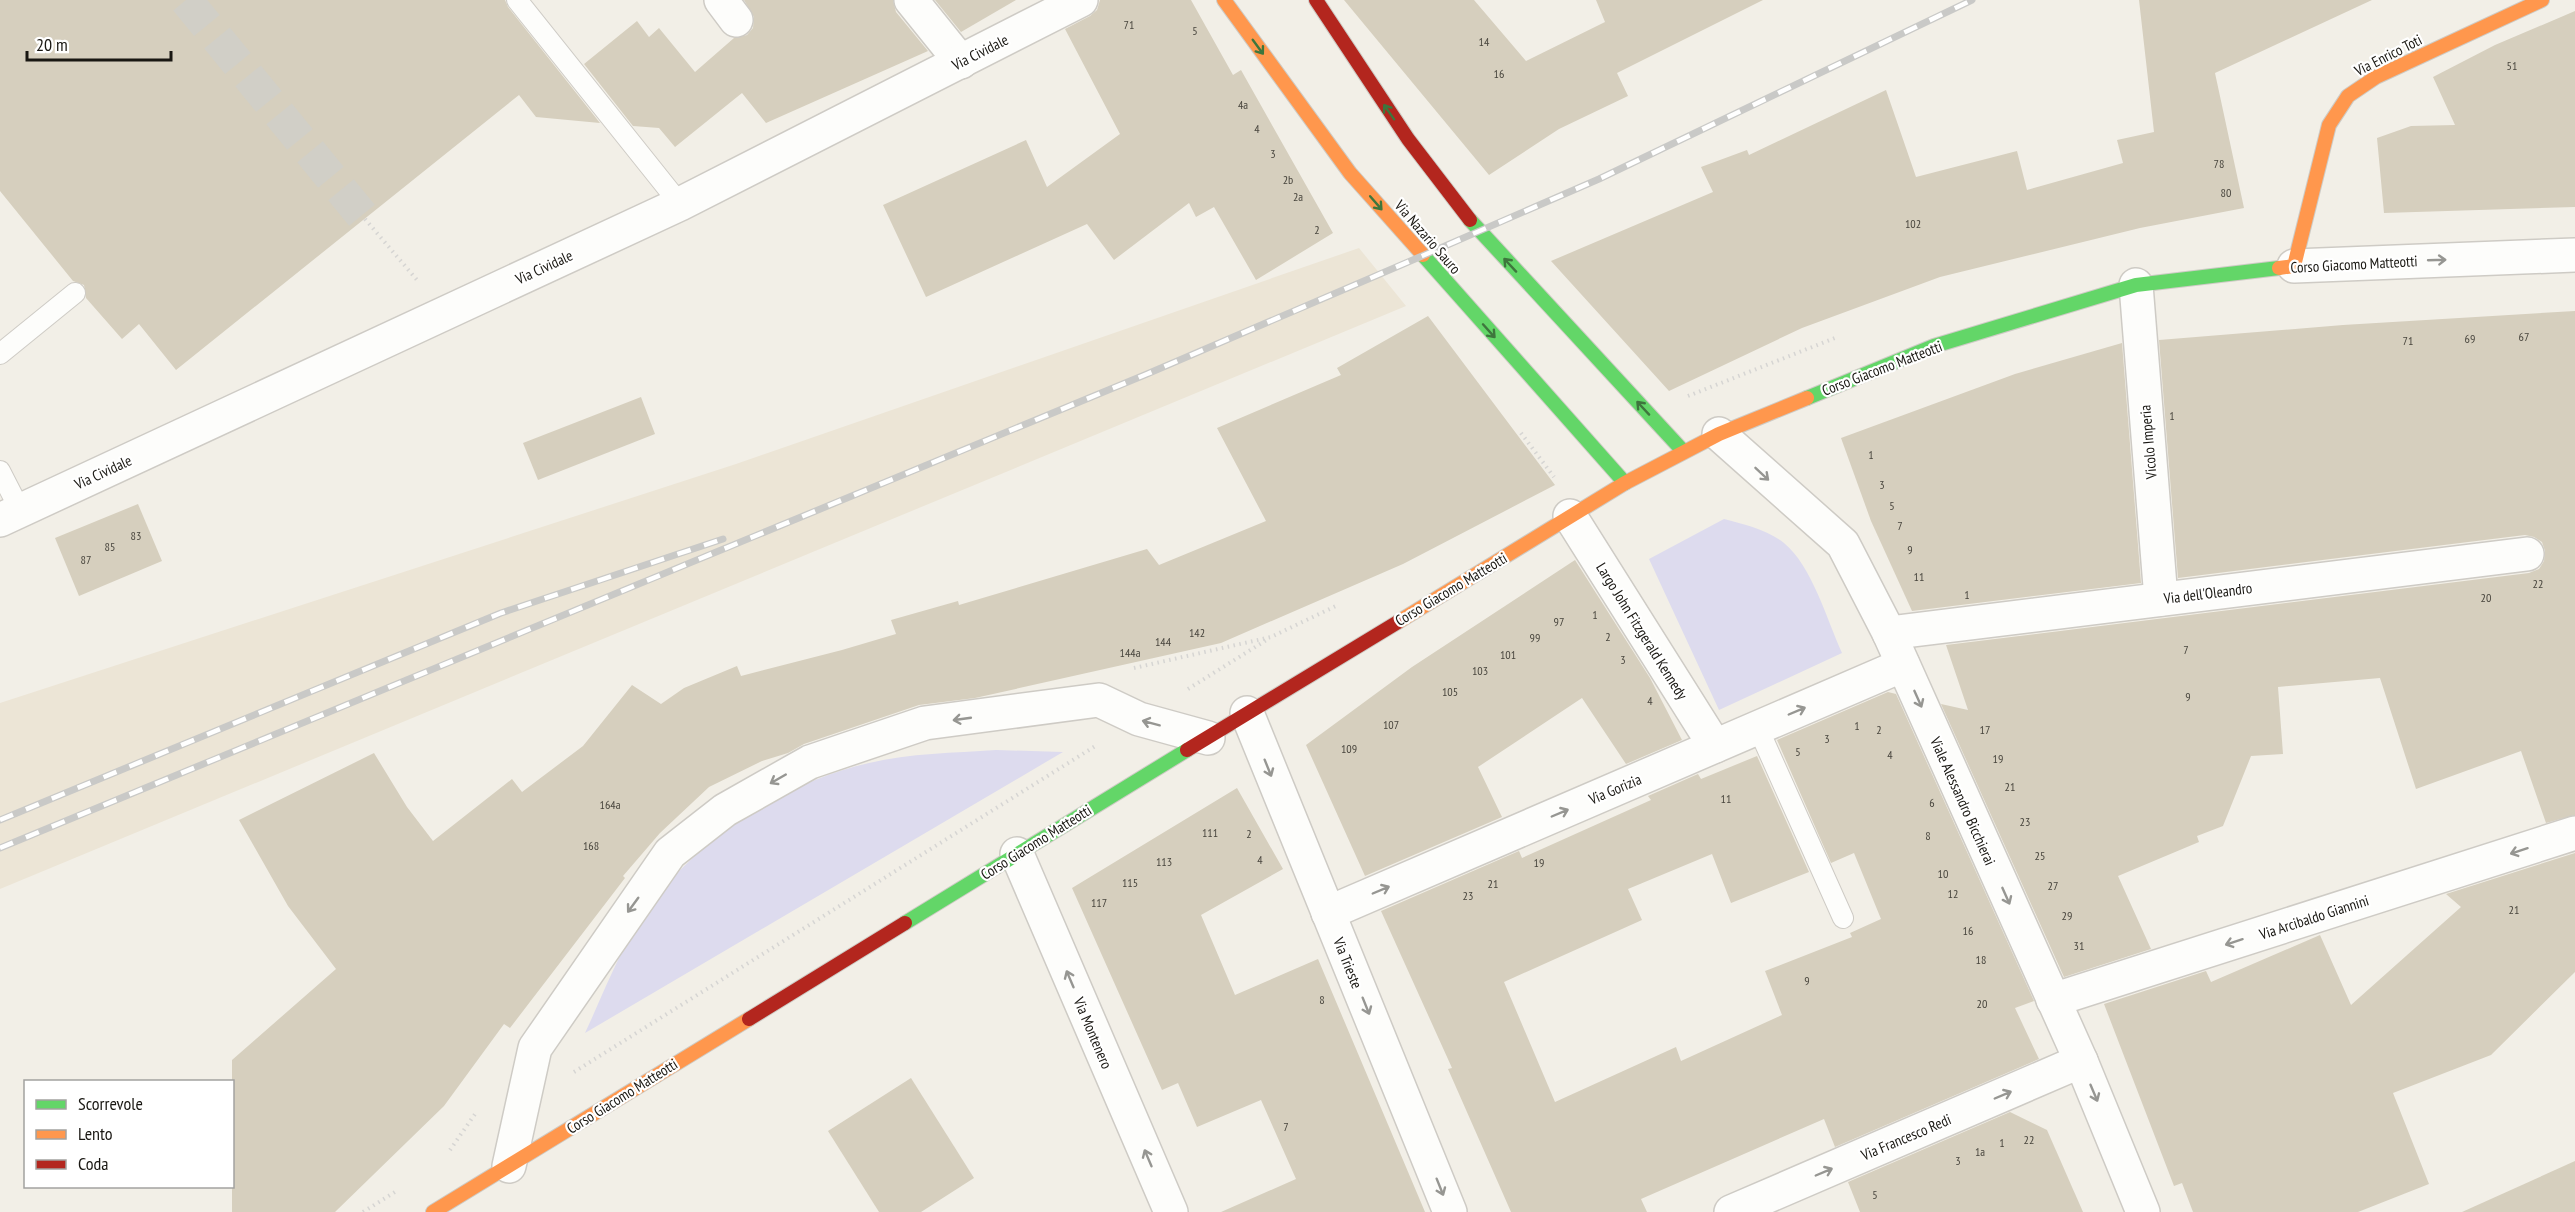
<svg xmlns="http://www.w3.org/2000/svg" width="2575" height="1212" font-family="'PT Sans Narrow',sans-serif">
  <rect width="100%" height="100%" fill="#f2efe7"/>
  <!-- built -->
  <polygon fill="#ece5d6" points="1359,248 1406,306 0,889 0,703 736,464"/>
  <!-- green -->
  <g fill="#dddbee">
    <path d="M1724,519c19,5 44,11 60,24 28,23 43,77 58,110l-123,57 -70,-151z"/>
    <path d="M996,750l67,2 -478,281c16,-34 30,-71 49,-103 46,-81 146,-147 235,-167 41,-10 85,-10 127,-13z"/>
  </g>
  <!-- building -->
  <g fill="#d6cfbe">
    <polygon points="0,0 505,0 508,7 600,123 536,117 519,95 176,370 139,324 122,339 86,298 84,285 73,281 0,191"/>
    <polygon points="744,0 893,0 896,12 928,51 766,123 742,93 675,147 659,128 633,126 584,64 637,21 649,37 659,28 695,72 734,38 747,35 753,28 754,17"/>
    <polygon points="935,0 1016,0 961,32"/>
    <polygon points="1100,0 1191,0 1233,75 1241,70 1333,233 1256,280 1214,207 1196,217 1189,203 1114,260 1087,224 926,297 883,205 1026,140 1047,187 1120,134 1065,29 1090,16 1097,10"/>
    <polygon points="1344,0 1474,0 1526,61 1605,22 1596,0 1763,0 1617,73 1628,96 1559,129 1489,175"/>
    <polygon points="2139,0 2372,0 2215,73 2244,208 2140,228 1940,277 1802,328 1669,391 1551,261 1713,192 1701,167 1747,150 1749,155 1886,90 1916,177 2017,151 2027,190 2123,163 2117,140 2154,132"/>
    <polygon points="2575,11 2575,207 2384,213 2377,138 2411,126 2455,125 2433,77 2495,45"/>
    <polygon points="2575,311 2575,815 2546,823 2521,751 2416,789 2380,678 2278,687 2283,754 2251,756 2223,826 2197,836 2199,842 2118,876 2151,949 2064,977 1941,704 1968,710 1946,645 2529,573 2539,569 2544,561 2545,551 2542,542 2534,537 2525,535 2178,578 2159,340 2343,325"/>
    <polygon points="1428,316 1555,485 1403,564 1221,643 975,698 919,705 804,744 788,753 762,761 709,787 660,833 623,876 625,878 510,1028 504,1024 444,1106 335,1212 232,1212 232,1060 336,969 288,906 239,820 374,753 407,807 433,841 512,779 522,792 583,746 632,685 661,704 684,688 737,666 741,676 842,650 896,634 891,620 958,601 959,605 1147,549 1159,565 1266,521 1217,428 1341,375 1337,368"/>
    <polygon points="2122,343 2141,583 1912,611 1871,521 1841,438 2015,374"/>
    <polygon points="641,397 655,434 538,480 523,443"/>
    <polygon points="138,504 162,561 79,596 55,538"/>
    <polygon points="1575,560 1650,678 1682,740 1626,764 1582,698 1478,767 1502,817 1365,876 1306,745 1412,667"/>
    <polygon points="1888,692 1896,694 2034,1001 2015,1008 2039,1059 1835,1147 1824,1119 1641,1199 1647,1212 1511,1212 1448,1069 1452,1068 1381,911 1519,851 1522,858 1651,800 1648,796 1698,774 1701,779 1757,756 1809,872 1731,903 1712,854 1628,889 1642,920 1504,982 1555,1102 1676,1047 1681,1061 1782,1015 1765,971 1852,937 1850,933 1881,919 1854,853 1831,863 1777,740"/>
    <polygon points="1237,788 1283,869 1201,915 1235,995 1318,959 1425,1212 1221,1212 1296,1179 1261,1100 1197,1127 1178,1083 1162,1090 1072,888"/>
    <polygon points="2575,853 2575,972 2491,1055 2393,1093 2429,1184 2358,1212 2193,1212 2182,1183 2174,1186 2104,1004 2206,971 2211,982 2320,935 2351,1005 2461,907 2446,894"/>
    <polygon points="911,1078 974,1178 921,1212 879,1212 828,1131"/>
    <polygon points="2010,1112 2047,1130 2083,1212 1860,1212 1848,1182"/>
    <polygon points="2575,1161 2575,1212 2462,1212"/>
  </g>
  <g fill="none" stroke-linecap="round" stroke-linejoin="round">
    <!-- street-tunnel -->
    <polyline stroke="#d1cfc7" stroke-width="33" stroke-dasharray="33 16" stroke-linecap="butt" points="186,0 365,219"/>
    <defs>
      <g id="lane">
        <polyline points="517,0 680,204"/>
        <polyline points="0,354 75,293"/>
        <polyline points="0,471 20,510"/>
        <polyline points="1758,728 1843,918"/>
      </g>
      <g id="street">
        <polyline points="721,0 736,20"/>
        <polyline points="911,0 961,62"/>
        <polyline points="2294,266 2575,255"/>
        <polyline points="2136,285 2161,599"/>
        <polyline points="1719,434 1843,544 1889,633 2081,1061 2143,1212"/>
        <polyline points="1570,516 1715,746"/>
        <polyline points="0,520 680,204 1081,0"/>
        <polyline points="1889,633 2527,554"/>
        <polyline points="1247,713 1450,1212"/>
        <polyline points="1017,854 1171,1212"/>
        <polyline points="1328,913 1903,665"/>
        <polyline points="2053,1000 2575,833"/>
        <polyline points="509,1166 535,1048 670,853 725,810 810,762 925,723 1099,700 1139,719 1208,738"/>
        <polyline points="1731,1212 2081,1061"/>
      </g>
      <g id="fast">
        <polyline points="1470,220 1683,451"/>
        <polyline points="1423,255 1625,483"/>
        <polyline points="1807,398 1934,346 2136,285 2279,268"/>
        <polyline points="905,923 1187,750"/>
      </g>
      <g id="slow">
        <polyline points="1224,0 1350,173 1423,255"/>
        <polyline points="2279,268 2294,266 2329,125 2348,96 2376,77 2542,0"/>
        <polyline points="1398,622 1625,483 1719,434 1807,398"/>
        <polyline points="433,1212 749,1019"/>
      </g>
      <g id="jam">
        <polyline points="1316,0 1408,139 1470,220"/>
        <polyline points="1187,750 1398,622"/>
        <polyline points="749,1019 905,923"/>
      </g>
    </defs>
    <!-- lane casing -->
    <use href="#lane" stroke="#cecbc5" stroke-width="22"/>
    <!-- street casing -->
    <use href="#street" stroke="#cecbc5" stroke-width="36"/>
    <!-- fast casing -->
    <use href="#fast" stroke="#cecbc5" stroke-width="16"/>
    <!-- slow casing -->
    <use href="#slow" stroke="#cecbc5" stroke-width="16"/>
    <!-- jam casing -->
    <use href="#jam" stroke="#cecbc5" stroke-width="16"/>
    <!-- path -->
    <g stroke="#d6d5d3" stroke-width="4" stroke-dasharray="1.5 4.5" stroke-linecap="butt">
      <polyline points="365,219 417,280"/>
      <polyline points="1688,396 1835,338"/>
      <polyline points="1521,433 1554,477"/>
      <polyline points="1134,668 1271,637 1338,605"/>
      <polyline points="1188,689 1268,639"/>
      <polyline points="574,1072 1097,745"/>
      <polyline points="450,1150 475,1114"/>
      <polyline points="363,1212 395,1192"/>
    </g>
    <!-- lane -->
    <use href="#lane" stroke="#fdfdfb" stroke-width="20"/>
    <!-- street -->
    <use href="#street" stroke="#fdfdfb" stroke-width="33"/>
    <!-- fast -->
    <use href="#fast" stroke="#63d668" stroke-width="14"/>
    <!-- slow -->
    <use href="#slow" stroke="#ff974d" stroke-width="14"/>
    <!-- jam -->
    <use href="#jam" stroke="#b3261e" stroke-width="14"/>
    <defs>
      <g id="rail">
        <polyline points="0,820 501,613 723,539"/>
        <polyline points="0,848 1147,374 1422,256 1599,179 1972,0"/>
      </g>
    </defs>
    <!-- rail casing -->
    <use href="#rail" stroke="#c9c9c7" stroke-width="7"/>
    <!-- rail -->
    <use href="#rail" stroke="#fff" stroke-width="4.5" stroke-dasharray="14" stroke-linecap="butt"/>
  </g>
  <!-- one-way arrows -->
  <defs><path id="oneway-shaft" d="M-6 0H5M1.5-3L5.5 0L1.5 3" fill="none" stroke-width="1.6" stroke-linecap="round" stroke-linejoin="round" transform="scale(1.5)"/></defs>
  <g stroke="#3e763d">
    <use href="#oneway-shaft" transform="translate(1258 47) rotate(54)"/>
    <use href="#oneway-shaft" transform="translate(1389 112) rotate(-125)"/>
    <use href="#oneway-shaft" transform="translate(1376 203) rotate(49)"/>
    <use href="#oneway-shaft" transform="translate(1510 265) rotate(-133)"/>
    <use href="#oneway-shaft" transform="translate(1489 331) rotate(48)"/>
    <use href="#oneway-shaft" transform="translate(1643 408) rotate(-133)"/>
  </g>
  <g stroke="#969692">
    <use href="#oneway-shaft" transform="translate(2437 260) rotate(-2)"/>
    <use href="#oneway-shaft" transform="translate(1762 474) rotate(43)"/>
    <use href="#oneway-shaft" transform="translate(1918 699) rotate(66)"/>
    <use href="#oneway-shaft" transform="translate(1797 711) rotate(-23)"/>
    <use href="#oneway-shaft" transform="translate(962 719) rotate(172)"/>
    <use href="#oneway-shaft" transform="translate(1151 723) rotate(-165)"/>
    <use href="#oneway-shaft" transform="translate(1268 768) rotate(68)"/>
    <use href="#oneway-shaft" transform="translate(778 779) rotate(150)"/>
    <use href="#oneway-shaft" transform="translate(1560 813) rotate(-23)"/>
    <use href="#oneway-shaft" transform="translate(2519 851) rotate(162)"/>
    <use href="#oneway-shaft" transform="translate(1381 890) rotate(-23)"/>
    <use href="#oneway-shaft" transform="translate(2006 896) rotate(66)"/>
    <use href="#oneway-shaft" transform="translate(633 905) rotate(126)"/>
    <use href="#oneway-shaft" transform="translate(2234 942) rotate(162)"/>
    <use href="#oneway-shaft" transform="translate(1070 979) rotate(-113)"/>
    <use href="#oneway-shaft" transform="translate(1366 1006) rotate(68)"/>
    <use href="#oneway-shaft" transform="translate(2094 1093) rotate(67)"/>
    <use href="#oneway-shaft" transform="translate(2003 1095) rotate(-23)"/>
    <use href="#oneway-shaft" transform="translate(1148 1158) rotate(-113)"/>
    <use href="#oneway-shaft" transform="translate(1824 1172) rotate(-23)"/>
    <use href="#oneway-shaft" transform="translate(1440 1187) rotate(68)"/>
  </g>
  <g text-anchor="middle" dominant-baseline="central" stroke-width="4.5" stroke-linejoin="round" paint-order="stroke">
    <!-- number labels -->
    <g font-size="12" fill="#48453d">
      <text x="1129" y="24">71</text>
      <text x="1195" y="30">5</text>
      <text x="1484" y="41">14</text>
      <text x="2512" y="65">51</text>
      <text x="1499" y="73">16</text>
      <text x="1243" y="104">4a</text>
      <text x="1257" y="128">4</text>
      <text x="1273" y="153">3</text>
      <text x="2219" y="163">78</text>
      <text x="1288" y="179">2b</text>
      <text x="2226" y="192">80</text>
      <text x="1298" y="196">2a</text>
      <text x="1913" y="223">102</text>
      <text x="1317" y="229">2</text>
      <text x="2524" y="336">67</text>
      <text x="2470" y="338">69</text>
      <text x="2408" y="340">71</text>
      <text x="2172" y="415">1</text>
      <text x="1871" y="454">1</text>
      <text x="1882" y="484">3</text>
      <text x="1892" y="505">5</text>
      <text x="1900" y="525">7</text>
      <text x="136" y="535">83</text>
      <text x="110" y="546">85</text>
      <text x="1910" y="549">9</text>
      <text x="86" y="559">87</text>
      <text x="1919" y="576">11</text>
      <text x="2538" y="583">22</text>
      <text x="1967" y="594">1</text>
      <text x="2486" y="597">20</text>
      <text x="1595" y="614">1</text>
      <text x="1559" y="621">97</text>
      <text x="1197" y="632">142</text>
      <text x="1608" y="636">2</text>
      <text x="1535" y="637">99</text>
      <text x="1163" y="641">144</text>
      <text x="2186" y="649">7</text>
      <text x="1130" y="652">144a</text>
      <text x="1508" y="654">101</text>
      <text x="1623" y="659">3</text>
      <text x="1480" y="670">103</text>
      <text x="1450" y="691">105</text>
      <text x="2188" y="696">9</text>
      <text x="1650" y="700">4</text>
      <text x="1391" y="724">107</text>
      <text x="1857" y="725">1</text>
      <text x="1879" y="729">2</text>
      <text x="1985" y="729">17</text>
      <text x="1827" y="738">3</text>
      <text x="1349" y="748">109</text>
      <text x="1798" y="751">5</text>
      <text x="1890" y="754">4</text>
      <text x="1998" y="758">19</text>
      <text x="2010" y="786">21</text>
      <text x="1726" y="798">11</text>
      <text x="1932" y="802">6</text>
      <text x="610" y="804">164a</text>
      <text x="2025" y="821">23</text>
      <text x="1210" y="832">111</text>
      <text x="1249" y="833">2</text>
      <text x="1928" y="835">8</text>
      <text x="591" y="845">168</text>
      <text x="2040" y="855">25</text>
      <text x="1260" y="859">4</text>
      <text x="1164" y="861">113</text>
      <text x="1539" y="862">19</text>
      <text x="1943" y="873">10</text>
      <text x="1130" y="882">115</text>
      <text x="1493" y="883">21</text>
      <text x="2053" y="885">27</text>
      <text x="1953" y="893">12</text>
      <text x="1468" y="895">23</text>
      <text x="1099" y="902">117</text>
      <text x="2514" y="909">21</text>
      <text x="2067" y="915">29</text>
      <text x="1968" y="930">16</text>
      <text x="2079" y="945">31</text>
      <text x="1981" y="959">18</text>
      <text x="1807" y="980">9</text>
      <text x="1322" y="999">8</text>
      <text x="1982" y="1003">20</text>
      <text x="1286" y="1126">7</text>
      <text x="2029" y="1139">22</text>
      <text x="2002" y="1142">1</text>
      <text x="1980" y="1151">1a</text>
      <text x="1958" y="1160">3</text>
      <text x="1875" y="1194">5</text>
    </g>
    <!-- street labels -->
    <g font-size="15" fill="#191712" stroke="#fff">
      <text transform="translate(980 52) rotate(-27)">Via Cividale</text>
      <text transform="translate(2388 55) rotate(-27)">Via Enrico Toti</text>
      <text transform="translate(1428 237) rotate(49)">Via Nazario Sauro</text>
      <text transform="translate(2354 264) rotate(-3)">Corso Giacomo Matteotti</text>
      <text transform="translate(544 267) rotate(-25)">Via Cividale</text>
      <text transform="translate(1882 368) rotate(-21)">Corso Giacomo Matteotti</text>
      <text transform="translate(2148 442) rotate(-95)">Vicolo Imperia</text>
      <text transform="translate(103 472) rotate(-25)">Via Cividale</text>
      <text transform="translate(1451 589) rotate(-31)">Corso Giacomo Matteotti</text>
      <text transform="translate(2208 593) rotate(-7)">Via dell'Oleandro</text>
      <text transform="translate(1642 631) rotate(58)">Largo John Fitzgerald Kennedy</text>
      <text transform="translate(1615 789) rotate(-23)">Via Gorizia</text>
      <text transform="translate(1963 801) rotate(66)">Viale Alessandro Bicchierai</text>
      <text transform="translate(1036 842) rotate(-32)">Corso Giacomo Matteotti</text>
      <text transform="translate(2314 917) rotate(-18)">Via Arcibaldo Giannini</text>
      <text transform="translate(1348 963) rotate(68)">Via Trieste</text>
      <text transform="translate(1093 1033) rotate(67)">Via Montenero</text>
      <text transform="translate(622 1096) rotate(-32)">Corso Giacomo Matteotti</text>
      <text transform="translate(1906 1137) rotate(-23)">Via Francesco Redi</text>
    </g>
  </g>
  <!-- legend -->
  <rect x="24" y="1080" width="210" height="108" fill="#ffffff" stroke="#a3a2a0" stroke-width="1.5"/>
  <rect x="36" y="1100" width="30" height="9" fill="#63d668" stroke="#a3a2a0" stroke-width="1.5"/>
  <text x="78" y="1110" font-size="18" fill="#191712">Scorrevole</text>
  <rect x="36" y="1130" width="30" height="9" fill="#ff974d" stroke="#a3a2a0" stroke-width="1.5"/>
  <text x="78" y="1140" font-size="18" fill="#191712">Lento</text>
  <rect x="36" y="1160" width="30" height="9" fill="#b3261e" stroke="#a3a2a0" stroke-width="1.5"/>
  <text x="78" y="1170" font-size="18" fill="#191712">Coda</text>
  <!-- scale -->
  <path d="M27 51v9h144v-9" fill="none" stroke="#191712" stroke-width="3"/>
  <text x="36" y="51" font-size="18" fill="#191712" stroke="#ffffff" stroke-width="4.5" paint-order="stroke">20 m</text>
</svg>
